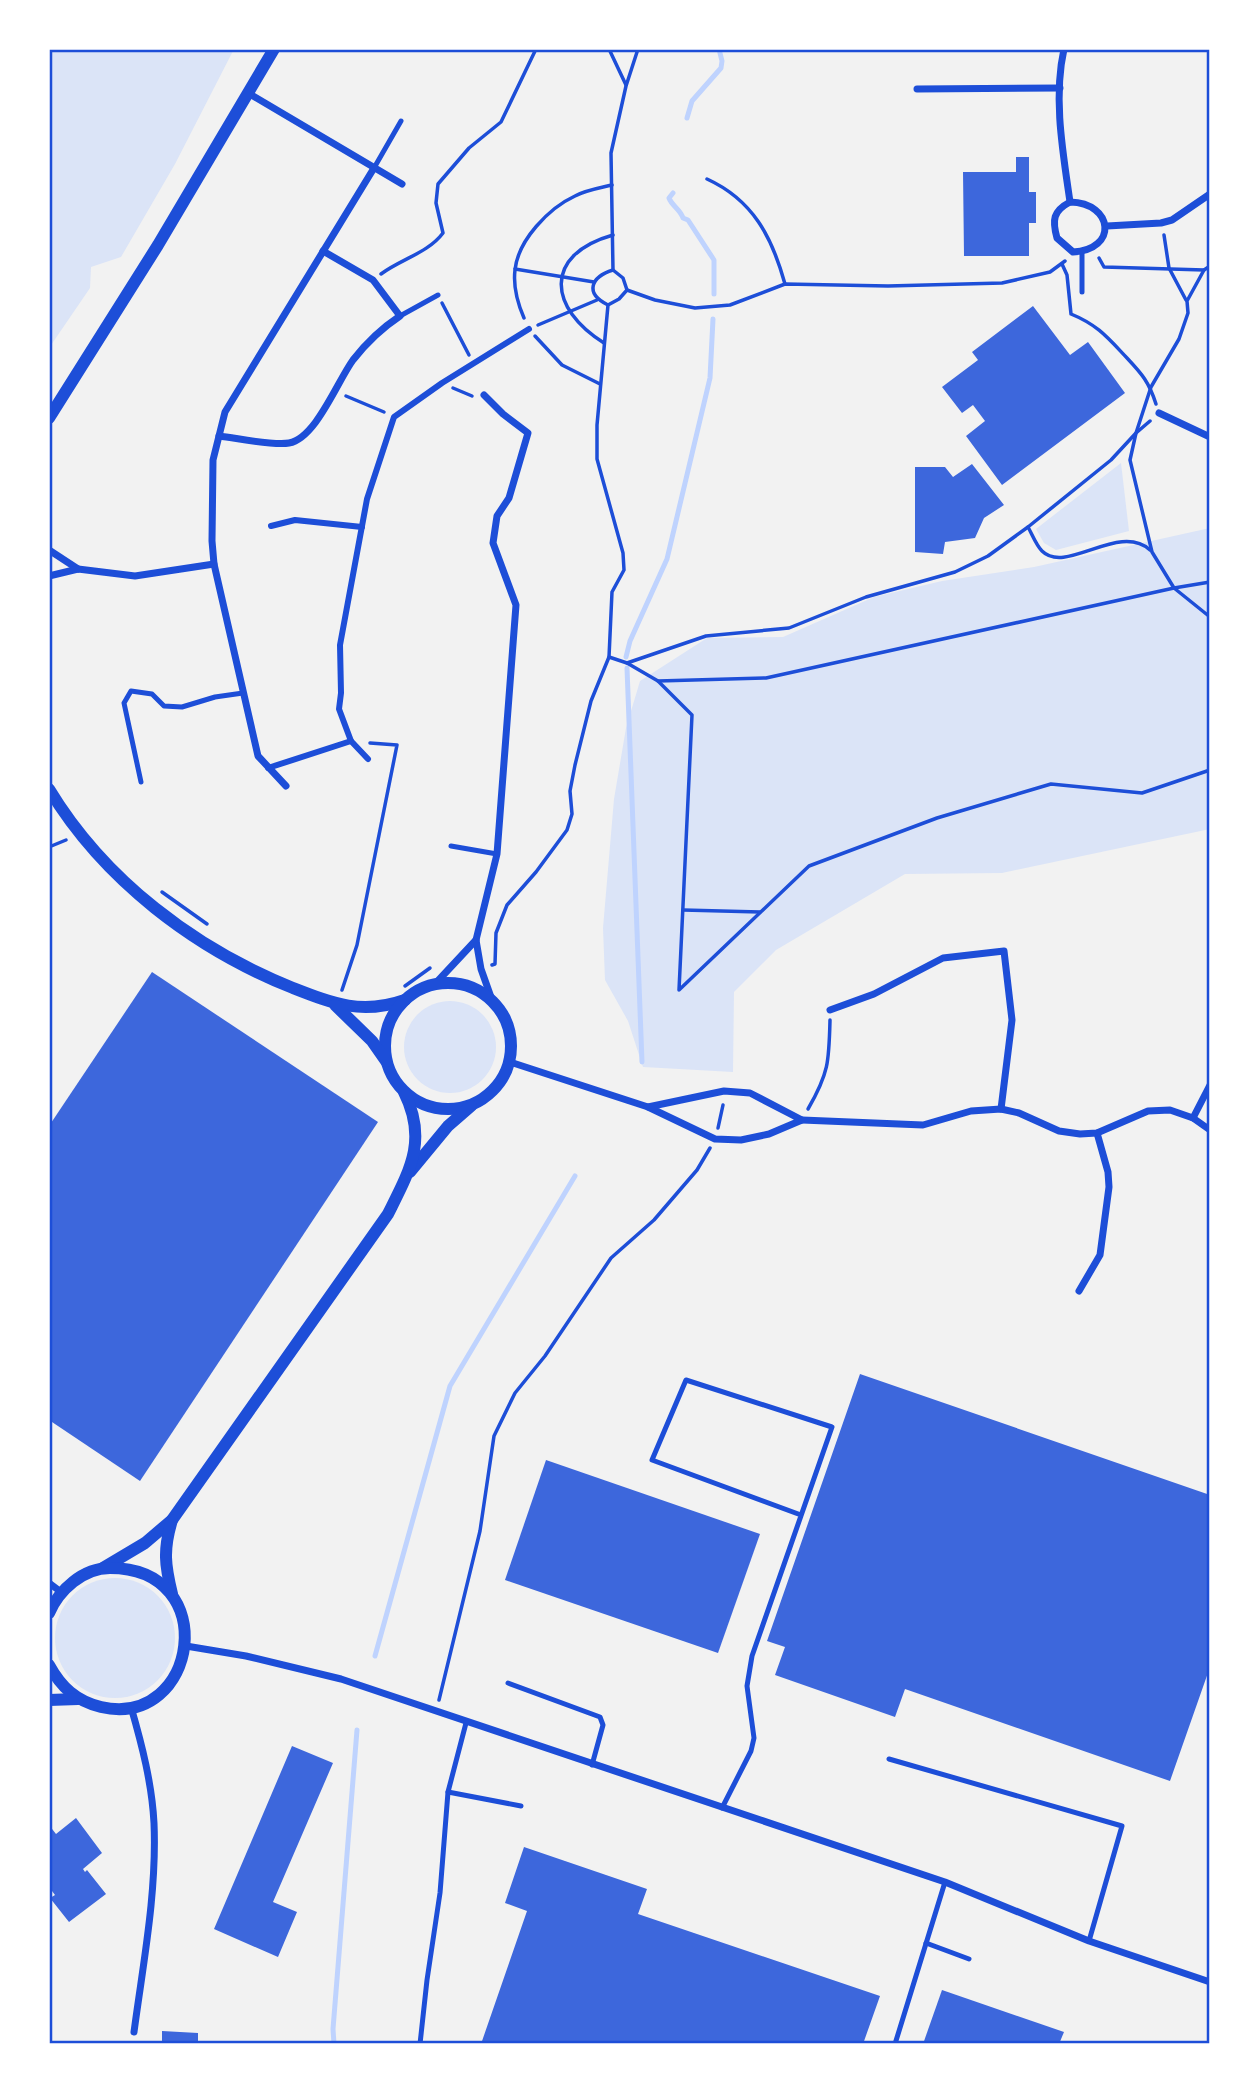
<svg xmlns="http://www.w3.org/2000/svg" width="1259" height="2093" font-family="Commissioner,sans-serif">
  <rect width="100%" height="100%" fill="#f2f2f2"/>
  <!-- green -->
  <g fill="#dbe4f7">
    <polygon points="49,49 234,49 175,164 121,257 91,267 90,288 49,348"/>
    <polygon points="1121,463 1129,531 1056,550 1044,543 1036,529"/>
    <polygon points="1210,528 1210,829 1002,873 905,874 776,950 734,992 733,1072 643,1067 628,1021 605,980 603,928 614,799 626,728 640,681 707,638 783,637 874,597 942,581 1034,567"/>
    <circle cx="450" cy="1047" r="46"/>
    <circle cx="115" cy="1638" r="60"/>
  </g>
  <g fill="none" stroke-linecap="round" stroke-linejoin="round">
    <!-- stream -->
    <g stroke="#bfd3fe" stroke-width="5">
      <polyline points="687,118 692,101 721,68 722,61 719,49"/>
      <path d="M673,193l-4,5c3,8 11,11 14,20l5,2 26,40v34"/>
      <polyline points="626,657 630,641 667,559 710,378 713,319"/>
      <polyline points="627,668 642,1062"/>
      <polyline points="375,1656 450,1386 575,1176"/>
      <polyline points="334,2044 333,2029 357,1730"/>
    </g>
  </g>
  <!-- building -->
  <g fill="#3d67dc">
    <polygon points="1016,157 1029,157 1029,192 1036,192 1036,223 1029,223 1029,256 964,256 963,172 1016,172"/>
    <polygon points="1033,306 1070,355 1088,342 1125,393 1002,485 966,436 985,421 973,405 962,413 942,387 978,360 972,352"/>
    <polygon points="972,464 1004,505 984,518 975,538 945,542 943,554 915,552 915,467 945,467 953,477"/>
    <polygon points="152,972 378,1122 140,1481 49,1420 49,1126"/>
    <polygon points="860,1374 1210,1495 1210,1667 1170,1781 905,1689 895,1717 775,1675 785,1647 767,1641"/>
    <polygon points="546,1460 760,1534 718,1653 505,1580"/>
    <polygon points="292,1746 333,1763 273,1902 297,1912 278,1957 214,1929"/>
    <polygon points="76,1818 102,1853 83,1869 85,1872 87,1870 106,1894 69,1922 50,1898 55,1895 49,1887 49,1825 56,1834"/>
    <polygon points="524,1847 647,1889 638,1914 880,1996 863,2044 481,2044 527,1911 505,1903"/>
    <polygon points="942,1990 1064,2032 1059,2044 923,2044"/>
    <polygon points="162,2031 198,2033 198,2044 150,2044 150,2041 162,2041"/>
  </g>
  <g fill="none" stroke-linecap="round" stroke-linejoin="round">
    <!-- path -->
    <g stroke="#1d4ed8" stroke-width="3.5">
      <polyline points="609,49 626,85"/>
      <path d="M707,179c46,21 65,58 78,105"/>
      <polyline points="1164,235 1169,268 1186,300"/>
      <polyline points="1099,258 1104,267 1204,270"/>
      <path d="M1062,264l5,11 4,39c27,11 37,24 56,44 15,16 22,24 29,46"/>
      <polyline points="515,269 594,282"/>
      <path d="M381,274c20,-15 47,-21 62,-41l-7,-30 2,-19 31,-36 32,-26 35,-73"/>
      <polyline points="627,290 655,300 695,308 730,305 785,284 888,286 1002,283 1050,272 1065,261"/>
      <polyline points="442,303 469,355"/>
      <path d="M608,305c-24,-12 -17,-28 5,-35"/>
      <path d="M524,318c-6,-14 -11,-32 -9,-48 3,-30 34,-62 60,-74 11,-6 25,-8 37,-11"/>
      <polyline points="538,325 597,300"/>
      <polyline points="535,336 562,365 600,384"/>
      <path d="M604,343c-55,-34 -62,-88 9,-108"/>
      <polyline points="453,388 472,396"/>
      <polyline points="346,396 384,412"/>
      <polyline points="1150,421 1136,433 1130,460 1152,552 1174,588 1210,617"/>
      <path d="M1028,527c4,7 8,18 14,24 24,24 77,-29 108,-1"/>
      <polyline points="609,657 627,663 706,636 789,628 866,597 955,572 988,556 1028,527 1111,460 1136,433 1151,387 1179,339 1188,313 1187,301 1204,270 1210,266"/>
      <polyline points="627,663 658,681 766,678 1174,588 1210,582"/>
      <polyline points="658,681 692,715 679,990 809,866 937,818 1051,784 1142,793 1210,770"/>
      <polyline points="49,847 66,840"/>
      <polyline points="162,892 207,924"/>
      <polyline points="683,910 760,912"/>
      <polyline points="492,965 495,964 496,933 507,905 536,872 567,830 572,814 570,791 575,765 591,701 609,657 612,592 624,570 623,553 597,459 597,425 608,305 619,299 627,290 623,278 613,270 611,153 626,86 638,49"/>
      <polyline points="405,986 430,968"/>
      <polyline points="342,990 357,945 397,745 370,743"/>
      <path d="M808,1109c21,-36 21,-48 22,-89"/>
      <polyline points="718,1128 723,1105"/>
      <polyline points="439,1700 480,1531 494,1436 515,1393 545,1356 611,1258 654,1220 697,1170 710,1148"/>
    </g>
    <!-- service -->
    <g stroke="#1d4ed8" stroke-width="5">
      <polyline points="374,168 401,121"/>
      <polyline points="1082,292 1082,252"/>
      <polyline points="400,316 438,295"/>
      <polyline points="141,782 124,703 131,691 152,694 164,706 182,707 215,697 243,693"/>
      <polyline points="451,846 497,854"/>
      <polyline points="508,1683 600,1717 603,1725 592,1765"/>
      <polyline points="889,1759 1122,1826 1089,1941"/>
      <polyline points="448,1792 521,1806"/>
      <polyline points="722,1808 751,1751 754,1738 747,1686 752,1656 832,1427 686,1380 652,1460 801,1515"/>
      <polyline points="926,1943 969,1959"/>
      <polyline points="420,2044 427,1980 440,1893 448,1792 466,1723"/>
      <polyline points="895,2044 945,1882"/>
    </g>
    <!-- pedestrian -->
    <g stroke="#1d4ed8" stroke-width="6">
      <polyline points="271,526 295,520 362,527"/>
      <polyline points="368,759 351,741 339,709 341,693 340,645 367,499 394,417 442,383 529,329"/>
      <polyline points="268,768 351,741"/>
    </g>
    <!-- minor -->
    <g stroke="#1d4ed8" stroke-width="7">
      <path d="M1064,49c-11,49 -1,104 6,153"/>
      <polyline points="917,89 1060,88"/>
      <polyline points="248,93 402,184"/>
      <path d="M1070,202c44,1 48,48 3,50l-16,-14c-5,-18 -4,-27 13,-36z"/>
      <polyline points="1107,226 1161,223 1172,220 1210,194"/>
      <polyline points="484,395 503,414 528,433 509,498 497,516 493,543 516,605 497,854 476,940 481,969 492,1000"/>
      <polyline points="1159,413 1210,437"/>
      <path d="M219,436c18,2 54,10 70,7 27,-5 48,-61 64,-83 14,-18 29,-32 47,-44l-27,-36 -50,-29"/>
      <polyline points="49,550 78,569"/>
      <polyline points="49,576 78,569 135,576 214,564"/>
      <polyline points="286,786 258,756 214,564 212,541 213,460 225,412 374,168"/>
      <polyline points="434,985 476,940"/>
      <polyline points="830,1010 874,994 943,958 1004,951 1012,1020 1001,1109"/>
      <polyline points="510,1062 648,1107"/>
      <polygon points="724,1091 750,1093 802,1120 769,1134 741,1140 715,1139 648,1107"/>
      <polyline points="1193,1118 1210,1085"/>
      <polyline points="802,1120 923,1125 971,1111 1001,1109 1019,1113 1059,1131 1080,1134 1097,1133 1148,1111 1170,1110 1193,1118 1210,1130"/>
      <polyline points="1079,1291 1100,1255 1109,1187 1108,1172 1097,1133"/>
      <polyline points="49,1583 61,1592"/>
      <polyline points="186,1646 246,1656 341,1679 945,1882 1089,1941 1210,1982"/>
      <path d="M131,1707c11,38 21,77 23,116 3,70 -11,141 -20,209"/>
    </g>
    <!-- tertiary -->
    <g stroke="#1d4ed8" stroke-width="12">
      <polyline points="49,418 158,245 274,49"/>
      <path d="M49,789c55,91 146,160 244,199 41,16 69,27 112,12"/>
      <circle cx="448" cy="1046" r="63"/>
      <polyline points="335,1005 372,1041 386,1061"/>
      <polyline points="410,1172 448,1126 471,1106"/>
      <path d="M103,1568l42,-25 27,-23 216,-306c22,-44 40,-74 16,-122"/>
      <path d="M172,1594c-7,-29 -9,-44 0,-74"/>
      <path d="M49,1613c10,-23 34,-45 61,-45 113,0 88,161 -9,139 -25,-6 -40,-20 -52,-42"/>
      <polyline points="49,1700 78,1699"/>
    </g>
  </g>
  <!-- border -->
  <rect width="1259" height="2093" fill="none" stroke="#ffffff" stroke-width="102"/>
  <rect x="51" y="51" width="1157" height="1991" fill="none" stroke="#1d4ed8" stroke-width="2.5"/>
</svg>
